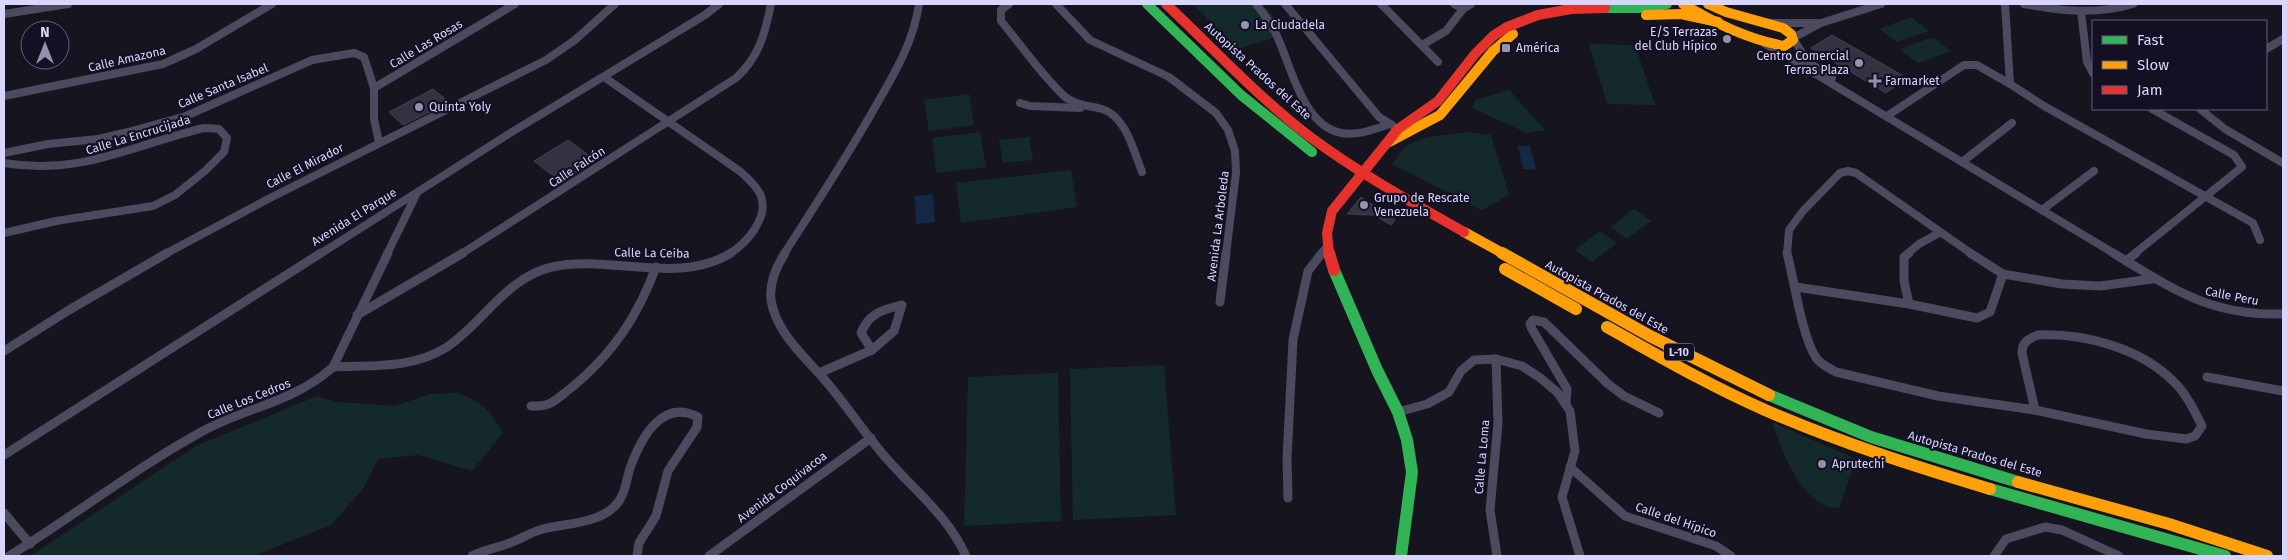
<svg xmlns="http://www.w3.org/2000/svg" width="2287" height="560" font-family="'Fira Sans',sans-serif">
  <rect width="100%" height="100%" fill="#16141f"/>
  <!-- green -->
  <g fill="#142a2a">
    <polygon points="1193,4 1261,4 1272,14 1279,36 1238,49"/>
    <polygon points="1911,17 1929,31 1897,42 1879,29"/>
    <polygon points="1933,37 1951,51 1918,63 1900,49"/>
    <polygon points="1589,44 1635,45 1655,105 1607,104"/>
    <polygon points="1509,90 1545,130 1527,133 1472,108 1476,100"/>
    <polygon points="969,94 974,125 929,131 924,100"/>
    <polygon points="980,132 986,167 936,173 932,138"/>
    <polygon points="1467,132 1491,135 1509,195 1482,210 1392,164 1407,145 1427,137"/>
    <polygon points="1029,137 1033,160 1003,163 999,140"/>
    <polygon points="1071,170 1077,207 961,223 956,183"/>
    <polygon points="1634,209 1651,221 1627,239 1610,227"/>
    <polygon points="1600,231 1617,243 1592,262 1575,250"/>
    <polygon points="1164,365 1176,515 1073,520 1070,369"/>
    <polygon points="1058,373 1061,521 964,526 968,377"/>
    <path d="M457,393c24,8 34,18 46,40l-31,38 -54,-16 -40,4 -15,30 -32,36 -77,31h-224l166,-110 121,-50 21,6 57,4 35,-12z"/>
    <path d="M1772,422l84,37 -17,49c-5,-1 -11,-1 -15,-3 -29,-15 -42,-56 -52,-83z"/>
  </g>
  <!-- water -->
  <g fill="#142946">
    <polygon points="1518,146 1530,146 1536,170 1523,169"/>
    <polygon points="933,194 935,222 916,224 915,196"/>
  </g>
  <!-- building -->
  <g fill="#343241" stroke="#434052">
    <polygon points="1832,35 1907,78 1886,93 1811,48"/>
    <polygon points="433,89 449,102 403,125 389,112"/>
    <polygon points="568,140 595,160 561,182 534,161"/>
    <polygon points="1361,197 1395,220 1391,225 1374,215 1347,214"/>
  </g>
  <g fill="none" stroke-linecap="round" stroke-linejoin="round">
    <!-- street-far1 -->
    <g stroke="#4b4a5f" stroke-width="8">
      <path d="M1009,4l-8,6v11c20,24 39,52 62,74 12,11 24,10 39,14 24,7 32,43 40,63"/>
      <polyline points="1056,4 1090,40 1169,77 1216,113 1228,130 1235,151 1236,173 1226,254"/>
      <path d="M1256,4c8,10 16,20 21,32 14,30 26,90 64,97 16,3 34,-4 49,-9"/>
      <polyline points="1285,4 1379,117 1392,125"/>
      <polyline points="1381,4 1438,62"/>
      <polyline points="1454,4 1463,9"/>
      <polyline points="2005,4 2010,84 2044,106 2253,223 2260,240"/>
      <path d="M2024,4c37,7 72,11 109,0"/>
      <polyline points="2081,11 2087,62 2093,73"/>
      <polyline points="4,14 68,4"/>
      <polyline points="1772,23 1821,23 1881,4"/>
      <polyline points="1821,23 1793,38 1807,61 1832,78"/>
      <polyline points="1764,43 2115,254"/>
      <polyline points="1422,45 1446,31 1463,9 1471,4"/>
      <polyline points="2266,49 2283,39"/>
      <path d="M604,77l137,95c7,7 16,14 20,24 8,22 -15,48 -32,58"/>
      <polyline points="374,88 515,4"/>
      <polyline points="4,96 163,64 196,49 272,4"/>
      <polyline points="1020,103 1030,106 1080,108"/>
      <polyline points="2200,109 2225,129 2283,163"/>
      <polyline points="1887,116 1964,65 1977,65 2010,84"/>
      <polyline points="4,153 48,144 98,139 128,132 186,116 312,60 354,53 364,57 374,88 374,119 379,142"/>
      <polyline points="1962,162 2012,123"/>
      <path d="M4,163c76,13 129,-18 200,-35l15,1 8,9 -3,14 -19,19 -30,24 -22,11 -97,15 -52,12"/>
      <polyline points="2042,210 2094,171"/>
      <polyline points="165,254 270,198 546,60 575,40 615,4"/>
      <polyline points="320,254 507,135 705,15 719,4"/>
      <polyline points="387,254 417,193"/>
      <path d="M461,254l275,-176c23,-21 29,-44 35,-74"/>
      <path d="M784,254c32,-50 65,-100 94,-152 18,-31 36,-62 41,-98"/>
      <polyline points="1321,254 1329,244"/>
      <polyline points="1787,254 1789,230 1803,211 1840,173 1848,171 1856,173 1972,254"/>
      <polyline points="1907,254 1919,244 1939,233"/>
      <polyline points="2134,254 2242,167 2234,155 2152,109"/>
    </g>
    <!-- street -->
    <g stroke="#4b4a5f" stroke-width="9">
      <path d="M785,253c-9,14 -16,30 -14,47 5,32 32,55 52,78 23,26 41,55 64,81 28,32 61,57 79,97"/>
      <path d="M1787,253c7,26 15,86 30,106 5,6 12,9 19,13l102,24 97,14"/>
      <polyline points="1909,253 1904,257 1904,281 1909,304"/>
      <polyline points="1970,253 2003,274 2062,284 2100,286 2152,279"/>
      <path d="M2113,253c60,36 97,63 170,61"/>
      <polyline points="2126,261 2136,253"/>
      <polyline points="1796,287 1909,304 1977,318 1990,312 2003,274"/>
      <polyline points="1220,302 1226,253"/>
      <path d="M902,305l-8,26 -22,19 -11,-17c8,-20 21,-23 41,-28z"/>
      <polyline points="357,315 463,253"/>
      <path d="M2038,335c46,-2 102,13 135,46 13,12 21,29 29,45l-7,10 -9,3 -40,-5 -111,-24 -13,-57c0,-11 6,-14 16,-18z"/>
      <polyline points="4,351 69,310 167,253"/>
      <polyline points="1496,359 1498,423 1490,510 1497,556"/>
      <path d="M333,367c39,-2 80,2 114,-20 36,-24 60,-70 105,-80 57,-13 126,19 179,-14"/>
      <polyline points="819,373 872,350"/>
      <polyline points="2207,377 2283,391"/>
      <polyline points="1566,403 1567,389 1532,329 1530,324 1533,320 1544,322 1607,383 1624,396 1659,413"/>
      <path d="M531,406c21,1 24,-6 40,-18 41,-33 67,-72 85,-121"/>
      <polyline points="1398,412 1427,404 1449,392 1461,371 1474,360 1496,359 1522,366 1539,377 1557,392 1570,411 1575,451 1562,497 1580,556"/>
      <polyline points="4,455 321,253"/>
      <polyline points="1570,467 1625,516 1716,546 1731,556"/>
      <polyline points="1288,498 1287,458 1293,340 1308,271 1322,253"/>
      <polyline points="4,513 30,544"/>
      <path d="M9,556c65,-40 125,-87 192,-124 45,-25 92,-29 132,-65l55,-114"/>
      <path d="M472,556c13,-7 27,-8 40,-14 10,-4 20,-10 31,-13 23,-6 54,-5 72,-23 10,-10 11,-25 15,-38 11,-30 32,-70 68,-51l-1,10 -29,44 -12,45 -17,27 -2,13"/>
      <polyline points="709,556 871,438"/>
      <polyline points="1994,556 2006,539 2045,527 2062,530 2119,556"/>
    </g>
    <!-- fast-far1 -->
    <g stroke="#30b455" stroke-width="10">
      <polyline points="1147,4 1241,95 1312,152"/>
      <polyline points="1605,8 1639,8 1667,4"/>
    </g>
    <!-- fast -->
    <g stroke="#30b455" stroke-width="12">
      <polyline points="1334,270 1377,370 1398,412 1407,440 1412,472 1401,556"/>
      <polyline points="1769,395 1871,437 2018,482"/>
      <polyline points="1990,489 2225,556"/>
    </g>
    <!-- slow-far1 -->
    <g stroke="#ff9f0a" stroke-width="10">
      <path d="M1683,4c32,19 64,35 101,42l9,-6 -2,-6 -8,-6 -57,-16 -18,-8"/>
      <polyline points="1646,15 1681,14 1718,22"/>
      <polyline points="1389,142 1440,115 1493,51 1513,34"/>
      <polyline points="1464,232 1504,254"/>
    </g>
    <!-- slow -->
    <g stroke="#ff9f0a" stroke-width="12">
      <polyline points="1502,253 1650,336 1769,395"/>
      <polyline points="1505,269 1576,309"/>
      <path d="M1607,327c52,29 103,59 158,83 73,32 149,56 225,79"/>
      <polyline points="2018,482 2169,524 2267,556"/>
    </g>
    <!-- jam-far1 -->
    <g stroke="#e5322d" stroke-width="10">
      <path d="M1166,4c47,44 91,92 143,132 48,36 102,66 155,96"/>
      <polyline points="1329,254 1327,233 1332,211 1398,129 1438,101 1475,54 1493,36 1507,27 1538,15 1571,9 1605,8"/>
    </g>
    <!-- jam -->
    <polyline stroke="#e5322d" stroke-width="12" points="1329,253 1334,270"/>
  </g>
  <!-- markers -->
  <g fill="#9592af" stroke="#131024" stroke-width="2">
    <circle cx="1245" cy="25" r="5"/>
    <circle cx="1727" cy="39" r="5"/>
    <rect x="1501" y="43" width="10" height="10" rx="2.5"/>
    <circle cx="1859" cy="63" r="5"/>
    <path d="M1872.5 73.5h5v5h5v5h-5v5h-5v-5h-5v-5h5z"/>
    <circle cx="419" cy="107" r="5"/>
    <circle cx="1364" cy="205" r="5"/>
    <circle cx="1822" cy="464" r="5"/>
  </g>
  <g text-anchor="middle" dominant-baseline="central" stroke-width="4.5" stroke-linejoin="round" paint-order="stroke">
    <!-- shield labels -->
    <rect fill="#131024" stroke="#9e9bbb" stroke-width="1" x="1664" y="343.5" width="30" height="17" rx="4"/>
    <g font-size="11" font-weight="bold" fill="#d9d6fc">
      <text x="1679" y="352">L-10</text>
    </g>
    <!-- poi labels -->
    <g font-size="12" fill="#d9d6fc" stroke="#131024" text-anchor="start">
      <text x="1255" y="25">La Ciudadela</text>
      <text x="1717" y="32" text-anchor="end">E/S Terrazas<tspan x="1717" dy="14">del Club Hípico</tspan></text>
      <text x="1516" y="48">América</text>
      <text x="1849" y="56" text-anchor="end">Centro Comercial<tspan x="1849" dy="14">Terras Plaza</tspan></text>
      <text x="1885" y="81">Farmarket</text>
      <text x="429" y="107">Quinta Yoly</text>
      <text x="1374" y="198">Grupo de Rescate<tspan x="1374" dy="14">Venezuela</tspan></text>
      <text x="1832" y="464">Aprutechi</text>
    </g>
    <!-- street labels -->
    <g font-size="12" fill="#d9d6fc" stroke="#131024">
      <text transform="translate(426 44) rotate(-31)">Calle Las Rosas</text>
      <text transform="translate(127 59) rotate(-13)">Calle Amazona</text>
      <text transform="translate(1258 71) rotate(42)">Autopista Prados del Este</text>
      <text transform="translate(223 86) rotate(-23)">Calle Santa Isabel</text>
      <text transform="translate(138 135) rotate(-17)">Calle La Encrucijada</text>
      <text transform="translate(305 166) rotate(-27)">Calle El Mirador</text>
      <text transform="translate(577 167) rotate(-33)">Calle Falcón</text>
      <text transform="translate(354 217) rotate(-32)">Avenida El Parque</text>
      <text transform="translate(1218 226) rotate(-83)">Avenida La Arboleda</text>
      <text transform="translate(652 253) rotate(1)">Calle La Ceiba</text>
      <text transform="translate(2232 296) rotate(11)">Calle Peru</text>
      <text transform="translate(1607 297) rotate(29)">Autopista Prados del Este</text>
      <text transform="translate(249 399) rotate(-22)">Calle Los Cedros</text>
      <text transform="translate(1975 454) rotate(16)">Autopista Prados del Este</text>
      <text transform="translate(1482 457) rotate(-85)">Calle La Loma</text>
      <text transform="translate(782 487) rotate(-37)">Avenida Coquivacoa</text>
      <text transform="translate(1676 520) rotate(19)">Calle del Hípico</text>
    </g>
  </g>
  <!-- border -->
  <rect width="2287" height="560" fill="none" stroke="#d9d6fc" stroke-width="10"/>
  <!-- legend -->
  <rect x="2092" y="20" width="175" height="90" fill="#131024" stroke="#625f7a"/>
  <rect x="2102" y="36" width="25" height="8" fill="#30b455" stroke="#625f7a"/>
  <text x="2137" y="45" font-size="15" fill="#d9d6fc">Fast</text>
  <rect x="2102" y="61" width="25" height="8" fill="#ff9f0a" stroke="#625f7a"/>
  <text x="2137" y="70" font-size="15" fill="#d9d6fc">Slow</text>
  <rect x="2102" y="86" width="25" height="8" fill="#e5322d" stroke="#625f7a"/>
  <text x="2137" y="95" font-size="15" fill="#d9d6fc">Jam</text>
  <!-- north arrow -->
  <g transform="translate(45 45)"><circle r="24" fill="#131024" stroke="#625f7a"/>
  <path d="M0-4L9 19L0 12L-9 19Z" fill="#9592af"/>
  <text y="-8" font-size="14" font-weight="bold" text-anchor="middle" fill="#d9d6fc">N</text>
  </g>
</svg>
